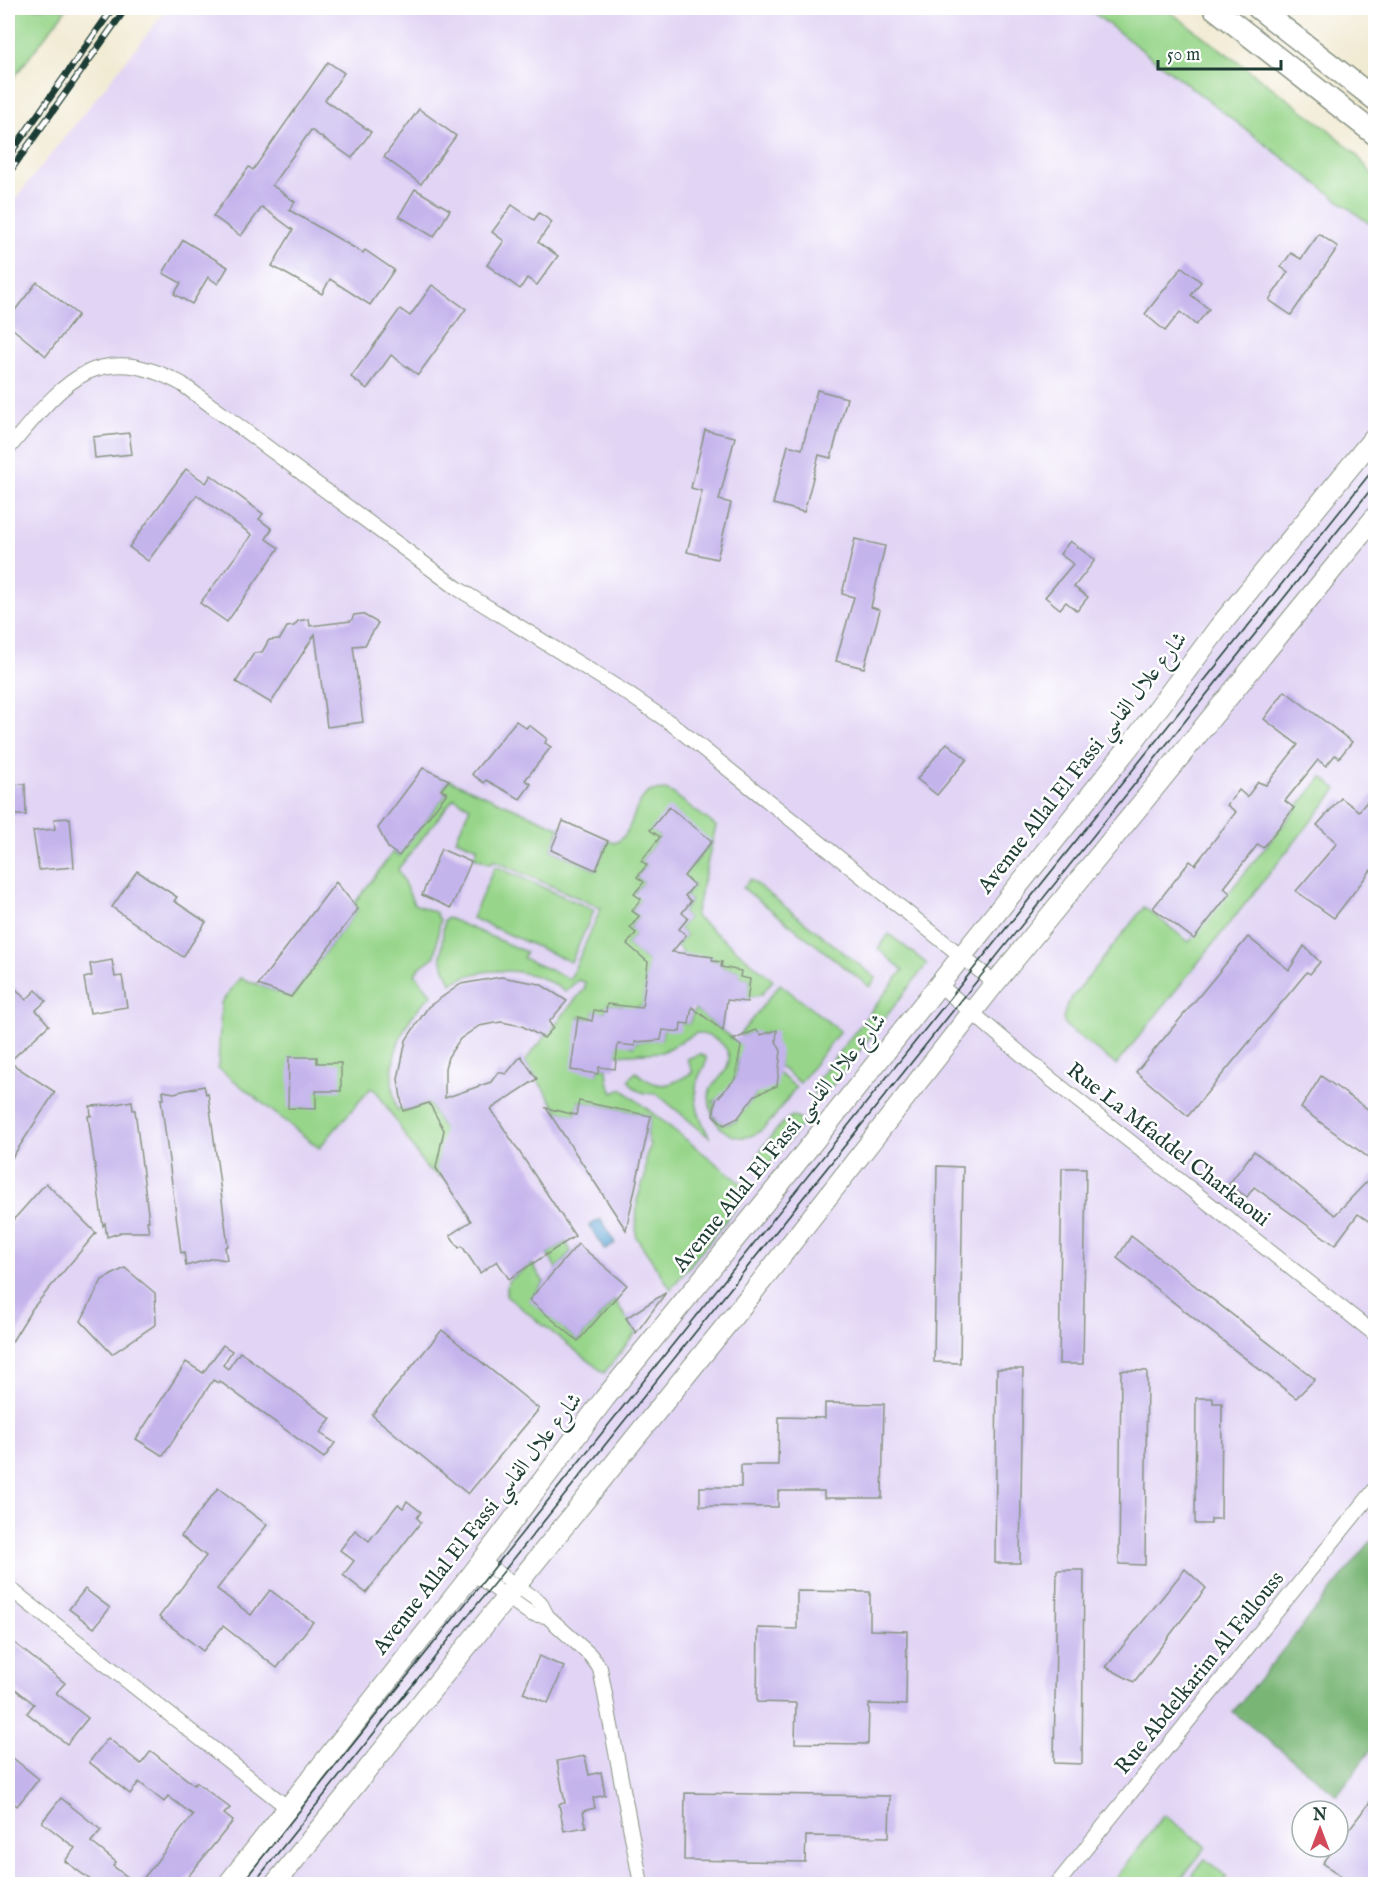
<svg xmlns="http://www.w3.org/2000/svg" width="1383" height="1892" font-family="'IM FELL English',Amiri,serif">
  <rect width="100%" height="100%" fill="#fff"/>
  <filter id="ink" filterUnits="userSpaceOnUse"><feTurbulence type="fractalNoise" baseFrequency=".0167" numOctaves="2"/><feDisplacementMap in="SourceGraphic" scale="12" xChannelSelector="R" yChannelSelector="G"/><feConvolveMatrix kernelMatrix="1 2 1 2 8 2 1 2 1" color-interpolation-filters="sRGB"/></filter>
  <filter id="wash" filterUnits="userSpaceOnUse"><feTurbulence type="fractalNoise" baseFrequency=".008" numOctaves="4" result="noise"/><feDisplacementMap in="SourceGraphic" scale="24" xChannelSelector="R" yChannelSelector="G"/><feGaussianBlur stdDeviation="1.35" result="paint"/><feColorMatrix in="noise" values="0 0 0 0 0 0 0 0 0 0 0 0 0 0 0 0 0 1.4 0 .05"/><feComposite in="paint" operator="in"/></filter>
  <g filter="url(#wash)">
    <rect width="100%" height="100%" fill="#f1ead3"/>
    <!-- built -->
    <path fill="#e1d4f4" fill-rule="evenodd" d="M168,8h919l288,220v1656h-1367v-1676zM1302,1811h36v36h-36z"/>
    <!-- green -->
    <g fill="#97d58a" stroke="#5b895f" stroke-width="1.5">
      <polygon points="8,8 67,8 8,85"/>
      <polygon points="1087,8 1165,8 1328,129 1356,154 1375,178 1375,228"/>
      <polygon points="1322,777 1337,789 1116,1065 1066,1026 1063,1019 1067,1004 1144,907 1189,942"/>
      <path d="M449,780l111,48 -9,22 45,20 12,-29 7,2c21,-10 16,-43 37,-52l14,-1 6,3 44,33 -21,90 78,64 -12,15 -14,2 3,-18 -10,-2v-6l-19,-4 1,-5 -10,-1 1,-3 -39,5 9,-11 -6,-6 9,-11 -7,-6 9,-11 -6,-5 9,-12 -6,-5 9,-11 -14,-11 14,-10 18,-22 -61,-12 9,7 -19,24 6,4 -10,12 7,5 -9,11 6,6 -9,12 7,5 -9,12 6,5 -9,11 21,18 -5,43 -21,9 1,-8 -16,-2 -1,8 -12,-1 -1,8 -15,-2 20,56 1,-6 8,1 1,13 5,12 9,-4 128,101 -79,99 -35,-52 1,-37 8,-23 1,-21 4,-9 -3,-13 4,-18 -72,-15 -3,14 -18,-4 -33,-50 60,-73v-6l-7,-2 -13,12c-31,-25 -79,-28 -114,-9l-10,-24 3,-39 4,-2 78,34 -3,6 47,21 31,-71 -108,-48 -2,4 -17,-7 4,-9 -22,-9 14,-32 -16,-9 -56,71 16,35 21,8 5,8 -5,36 -16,12 -4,6 17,21c-34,28 -48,73 -35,115l6,-2 1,3 25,-8 8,16 30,45 -23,15 -18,-11 -49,-76 -6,-4 -52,60 -101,-80 3,-65 19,-25 51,19 67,-88 -4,-5 39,-52 6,4 48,-63 -6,-3z"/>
      <polygon points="495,866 594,910 571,962 472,918"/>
      <polygon points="750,879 876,978 870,987 743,888"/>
      <polygon points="889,934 927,964 821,1100 813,1092 815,1083 903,970 878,949"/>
      <path d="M780,984l60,47 -40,52 -21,-17c2,-16 0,-22 -14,-33l-4,2 -5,-4 -14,5 -2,-2z"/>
      <path d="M695,1009l53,42 -10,9 -4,26 -21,16 2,2 -2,11 11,10 13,-4 2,-6 36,-44 21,16c-10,13 -20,30 -32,41 -28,25 -60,-5 -54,-38 4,-8 11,-12 15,-19 13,-22 -10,-36 -29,-38l-34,19 -46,3 2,-14 16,5 1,-4 26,-3 2,-9 18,-7 8,1z"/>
      <path d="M700,1054l6,3c1,9 -5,13 -8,22 -7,20 2,41 12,59l-53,-44c-12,0 -24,-2 -28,-15l7,-7c22,19 33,15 57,0l-6,-13z"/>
      <path d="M793,1116l11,6 -42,52 -8,-9c2,-12 28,-45 39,-49z"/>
      <polygon points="566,1242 571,1251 557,1269 547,1254"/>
      <polygon points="532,1264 544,1282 530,1300 578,1341 615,1300 636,1333 604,1373 506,1296 508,1281"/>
      <polygon points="1164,1815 1206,1847 1177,1884 1111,1884"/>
      <polygon points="1205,1859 1227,1877 1221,1884 1185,1884"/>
    </g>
    <!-- forest -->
    <polygon fill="#79b676" stroke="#4c7a55" stroke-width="1.5" points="1375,1536 1375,1744 1337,1795 1233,1712"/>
    <!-- water -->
    <polygon fill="#60a6d6" stroke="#407285" stroke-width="1.5" points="600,1219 615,1243 605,1250 589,1226"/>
    <g id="blocks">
      <!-- building -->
      <g fill="#c4b4ec">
        <polygon points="328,62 344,73 325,100 371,132 352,158 311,130 272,185 295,202 289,210 363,253 365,250 394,270 370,305 330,279 322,294 272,266 293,230 262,207 241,236 213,216 249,167 253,170"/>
        <polygon points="419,109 456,136 421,184 384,157"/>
        <polygon points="415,189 450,210 434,237 399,216"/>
        <polygon points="512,205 534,220 539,213 552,222 538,242 558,256 537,285 527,278 520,289 487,265 504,241 492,232"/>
        <polygon points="1319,234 1338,247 1291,315 1269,300 1288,272 1281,267 1291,253 1301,259"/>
        <polygon points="183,240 228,267 218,284 208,277 192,304 174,294 181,283 163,273"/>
        <polygon points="1182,267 1201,282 1191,295 1209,309 1196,325 1180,312 1165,331 1145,314"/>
        <polygon points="37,282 78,315 46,356 8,325 8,319"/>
        <polygon points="432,285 466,309 418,375 391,355 367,389 351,377 400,309 410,316"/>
        <polygon points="817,390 847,398 831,458 819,455 804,512 773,504 788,445 802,449"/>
        <polygon points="705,430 735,437 719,500 731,503 717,559 687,552 702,491 691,488"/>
        <polygon points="129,433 132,454 95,458 93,437"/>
        <polygon points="186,469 206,483 211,475 263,514 259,519 272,529 266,539 279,548 227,622 200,603 252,535 197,495 148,561 129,547"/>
        <polygon points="855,539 885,546 871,607 880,610 864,668 836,661 854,597 842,594"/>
        <polygon points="1070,541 1095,560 1074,587 1088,597 1077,611 1066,602 1060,609 1045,597 1073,564 1060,554"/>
        <polygon points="362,614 378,623 365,645 353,646 363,722 327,727 315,634 271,703 236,682 254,653 262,652 269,640 280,639 287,627 294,626 298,621 309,619 310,626 351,621 354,615"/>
        <polygon points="1285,691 1352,742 1339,758 1335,755 1326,766 1318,760 1285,801 1294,808 1263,848 1258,844 1224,888 1230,893 1194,939 1153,908 1190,861 1195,865 1236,812 1227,805 1239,790 1247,797 1258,782 1266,785 1298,745 1264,719"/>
        <polygon points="516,721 526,728 529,725 547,739 545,743 551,747 525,780 531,784 520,799 486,780 484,783 472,774"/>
        <polygon points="947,743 967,759 937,795 917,779"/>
        <polygon points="423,768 449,780 441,790 447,793 399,856 388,848 378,828"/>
        <polygon points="25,784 26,815 8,815 8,785"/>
        <polygon points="1376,791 1376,871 1371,870 1334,918 1296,891 1337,843 1317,825 1341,798 1359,811"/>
        <polygon points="669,807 712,841 684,876 694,885 685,896 691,901 682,913 688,918 679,929 686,935 672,952 713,957 712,961 722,962 721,967 741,971 740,977 750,979 747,1002 727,1000 723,1031 692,1007 689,1024 681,1023 680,1032 663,1030 661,1040 635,1042 635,1046 618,1044 615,1069 599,1067 598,1074 571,1070 578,1017 592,1021 594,1010 606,1012 607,1004 642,1008 648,962 627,944 636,933 630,928 639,916 632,911 641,899 634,894 644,882 637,877 647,865 641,861 660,837 650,830"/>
        <polygon points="70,818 74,867 39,870 33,831 55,829 54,819"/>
        <polygon points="563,821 608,841 596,870 551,850"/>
        <polygon points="441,849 471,862 451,908 422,895"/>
        <polygon points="137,871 177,897 174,901 206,922 183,957 112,907"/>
        <polygon points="336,882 358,909 291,997 258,985"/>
        <polygon points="1248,937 1289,970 1304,946 1320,962 1310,974 1307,972 1188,1116 1136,1072"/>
        <polygon points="112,960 115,977 122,976 127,1007 90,1013 84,978 92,976 90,964"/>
        <polygon points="501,977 540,984 567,1001 549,1022 553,1028 544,1038 522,1026 501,1022 479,1026 460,1039 448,1057 445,1068 445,1098 491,1082 498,1072 506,1074 521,1056 537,1079 491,1109 575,1236 509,1279 497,1261 480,1273 462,1246 459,1248 450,1235 471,1221 436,1168 444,1130 429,1103 403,1111 398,1079 406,1040 428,1007 461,984"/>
        <polygon points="8,980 26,1000 36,990 46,1001 36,1010 49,1025 9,1062 55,1092 8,1164"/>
        <polygon points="756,1030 761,1035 777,1030 776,1041 781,1051 777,1086 755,1095 738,1118 724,1125 713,1115 716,1100 735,1079 741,1046 733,1040"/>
        <polygon points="289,1057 317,1057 317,1063 341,1063 341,1091 316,1091 316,1109 288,1108"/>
        <polygon points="1321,1076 1376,1115 1376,1163 1301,1108"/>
        <polygon points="204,1086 206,1094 208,1093 228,1246 225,1247 227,1260 214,1258 186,1266 184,1252 181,1253 161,1099 164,1099 163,1091 174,1093"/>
        <polygon points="132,1101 133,1110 135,1110 149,1221 147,1221 149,1232 122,1232 107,1237 105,1223 103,1226 88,1116 91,1116 90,1106 111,1105"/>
        <polygon points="579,1101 651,1116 626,1230 546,1108 576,1115"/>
        <polygon points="1254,1151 1335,1215 1376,1172 1376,1226 1358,1214 1335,1245 1254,1187 1247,1197 1229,1184"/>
        <polygon points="937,1166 963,1167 960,1363 934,1362"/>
        <polygon points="1062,1168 1086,1168 1083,1364 1059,1364"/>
        <polygon points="46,1183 96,1233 32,1309 8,1348 8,1226"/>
        <polygon points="1131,1236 1315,1379 1296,1398 1117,1258"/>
        <polygon points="578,1244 627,1285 578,1341 529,1300"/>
        <polygon points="125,1268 155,1293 156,1324 112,1354 81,1321 102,1280"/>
        <polygon points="665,1293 665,1294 636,1333 626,1318"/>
        <polygon points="442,1330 539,1409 468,1494 372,1415"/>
        <polygon points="223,1345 232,1351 223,1365 228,1369 240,1352 331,1419 320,1433 335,1443 324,1458 219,1381 218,1383 213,1380 163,1456 136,1439 186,1362 203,1373"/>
        <polygon points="997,1369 1023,1369 1020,1563 995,1563"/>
        <polygon points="1121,1370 1147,1371 1145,1565 1119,1564"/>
        <polygon points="1196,1398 1213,1398 1213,1403 1222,1403 1221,1519 1211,1519 1211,1524 1195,1524"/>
        <polygon points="825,1403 884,1404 882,1498 824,1498 824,1491 778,1491 778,1507 700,1506 700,1487 741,1487 741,1465 778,1465 779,1417 825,1418"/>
        <polygon points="218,1488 267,1525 217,1589 251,1615 270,1590 313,1622 277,1668 223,1626 203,1651 159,1617 206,1556 181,1536"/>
        <polygon points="407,1501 421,1512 417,1518 421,1522 366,1593 343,1575 354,1561 340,1550 355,1530 369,1541 398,1504 403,1508"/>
        <polygon points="1185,1569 1206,1588 1134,1682 1106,1667"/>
        <polygon points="1057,1570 1084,1570 1082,1764 1054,1763"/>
        <polygon points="85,1589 110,1608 94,1628 69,1609"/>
        <polygon points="797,1591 870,1592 870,1630 907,1631 906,1705 869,1704 868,1744 795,1743 796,1703 757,1702 758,1628 797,1629"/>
        <polygon points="8,1638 65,1683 56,1693 88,1718 67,1744 27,1713 34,1704 8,1683"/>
        <polygon points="539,1656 564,1667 548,1703 523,1693"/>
        <polygon points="108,1738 141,1764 151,1751 194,1785 196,1782 230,1808 224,1814 233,1821 182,1884 139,1884 193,1815 168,1796 164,1802 139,1782 130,1794 89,1762"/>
        <polygon points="8,1754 39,1779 17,1806 8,1798"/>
        <polygon points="585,1756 589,1775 601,1772 605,1795 593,1798 595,1808 583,1811 586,1827 564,1831 559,1804 565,1803 557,1761"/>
        <polygon points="685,1793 890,1796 889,1837 806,1836 805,1862 684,1860"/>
        <polygon points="1376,1794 1376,1884 1338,1884 1343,1878 1323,1863"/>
        <polygon points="61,1798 101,1830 91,1842 116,1862 113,1866 137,1884 96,1884 65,1861 75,1848 42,1822"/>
      </g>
    </g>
  </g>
  <g filter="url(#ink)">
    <use href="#blocks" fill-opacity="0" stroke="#889484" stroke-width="1.5"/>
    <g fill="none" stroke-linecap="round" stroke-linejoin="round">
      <defs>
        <g id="street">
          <path d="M8,449c54,-64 86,-112 174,-65l275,204 171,106 44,30 323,259"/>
          <polyline points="937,983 1052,1080 1376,1335"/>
          <polyline points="481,1561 540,1602 547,1616 590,1655 600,1668 641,1884"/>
          <polyline points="473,1573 531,1614 547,1616"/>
          <polyline points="8,1587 288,1808"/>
          <polyline points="1057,1884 1376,1488"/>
        </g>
        <g id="secondary">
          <polyline points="228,1884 473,1573 605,1398 770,1196 1133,742 1219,627 1376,435"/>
          <polyline points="275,1884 753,1292 995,983 1376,516"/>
        </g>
        <g id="primary">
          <polyline points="1214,8 1376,135"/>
          <polyline points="1258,8 1376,100"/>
        </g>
      </defs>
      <!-- street casing -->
      <use href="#street" stroke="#889484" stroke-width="16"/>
      <!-- secondary casing -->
      <use href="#secondary" stroke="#889484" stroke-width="22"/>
      <!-- primary casing -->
      <use href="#primary" stroke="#889484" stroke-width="24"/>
      <!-- street -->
      <use href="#street" stroke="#fff" stroke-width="14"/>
      <!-- secondary -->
      <use href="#secondary" stroke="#fff" stroke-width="20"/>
      <!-- primary -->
      <use href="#primary" stroke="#fff" stroke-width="21"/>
      <!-- tram -->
      <g stroke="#1f3d34" stroke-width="1.5">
        <polyline points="241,1884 1376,466"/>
        <polyline points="253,1884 1376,483"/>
      </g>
      <defs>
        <g id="rail">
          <polyline points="8,157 113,8"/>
          <polyline points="8,174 126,8"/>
        </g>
      </defs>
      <!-- rail casing -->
      <use href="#rail" stroke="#1f3d34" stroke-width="7"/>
      <!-- rail -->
      <use href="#rail" stroke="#fff" stroke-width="4.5" stroke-dasharray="14" stroke-linecap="butt"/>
    </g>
  </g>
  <g text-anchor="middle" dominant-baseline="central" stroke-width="5" stroke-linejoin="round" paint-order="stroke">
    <!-- street labels -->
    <g font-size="22" fill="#1f3d34" stroke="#fff">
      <text transform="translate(1083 763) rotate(-52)">Avenue Allal El Fassi شارع علال الفاسي</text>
      <text transform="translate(780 1143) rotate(-51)">Avenue Allal El Fassi شارع علال الفاسي</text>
      <text transform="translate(1168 1145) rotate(38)">Rue La Mfaddel Charkaoui</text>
      <text transform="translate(478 1524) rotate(-52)">Avenue Allal El Fassi شارع علال الفاسي</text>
      <text transform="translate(1200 1673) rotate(-51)">Rue Abdelkarim Al Fallouss</text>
    </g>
  </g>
  <!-- margin -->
  <rect width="1383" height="1892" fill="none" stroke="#fff" stroke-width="30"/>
  <!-- north arrow -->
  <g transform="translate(1320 1829)"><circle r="28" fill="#ffffff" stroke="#a5b1ae" stroke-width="1.5"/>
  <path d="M0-4.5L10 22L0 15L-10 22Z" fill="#d1495b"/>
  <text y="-9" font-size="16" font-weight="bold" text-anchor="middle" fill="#1f3d34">N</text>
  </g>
  <!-- scale -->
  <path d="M1158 60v9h123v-9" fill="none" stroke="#1f3d34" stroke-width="3"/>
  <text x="1167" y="60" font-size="18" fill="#1f3d34" stroke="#ffffff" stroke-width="4.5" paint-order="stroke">50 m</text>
</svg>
